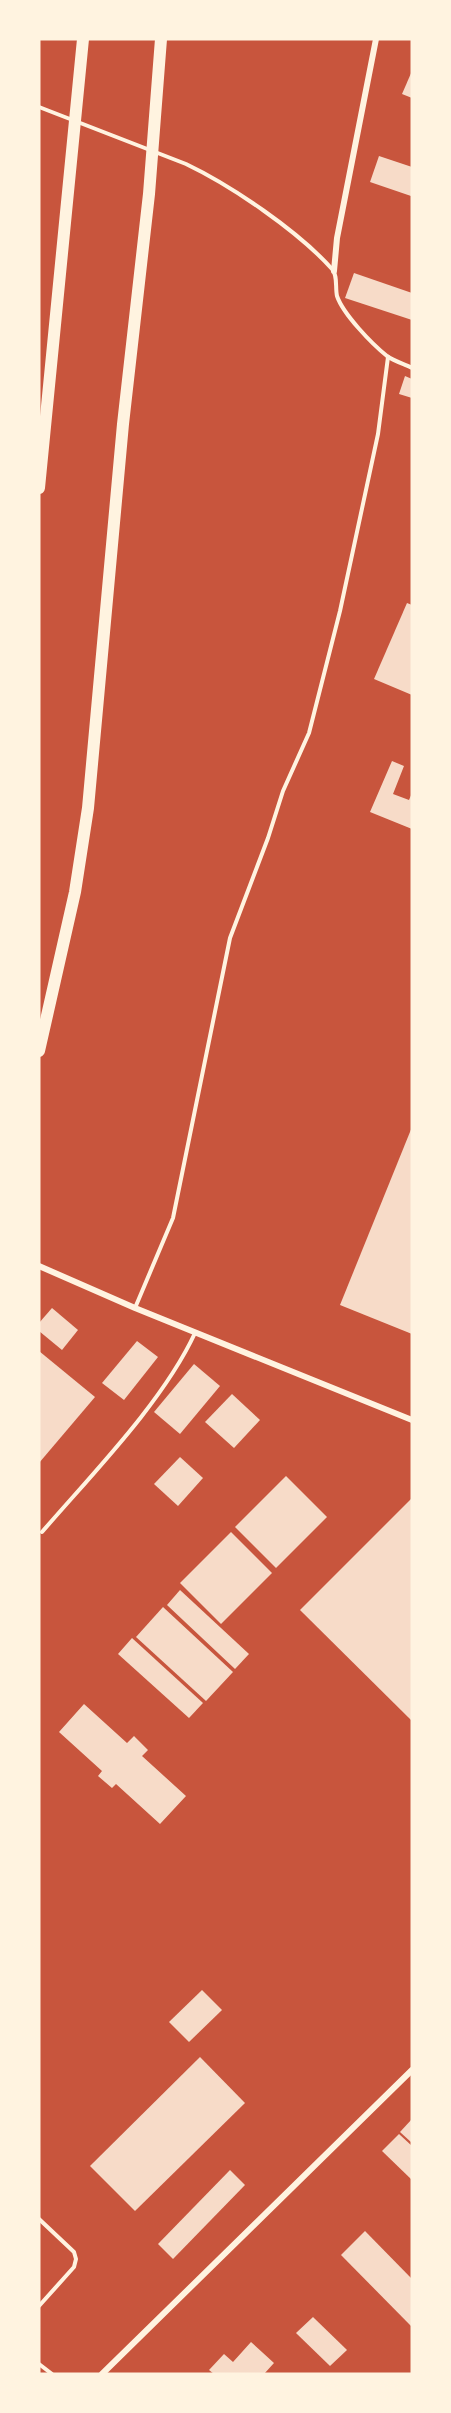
<svg xmlns="http://www.w3.org/2000/svg" width="451" height="2413" font-family="'Source Sans 3',sans-serif">
  <rect width="100%" height="100%" fill="#c8553d"/>
  <!-- building -->
  <g fill="#f7dbc8">
    <polygon points="412,71 412,98 402,94"/>
    <polygon points="379,156 412,167 411,196 370,182"/>
    <polygon points="354,273 412,293 412,320 345,298"/>
    <polygon points="405,376 412,379 412,398 399,394"/>
    <polygon points="407,603 412,605 412,695 374,679"/>
    <polygon points="392,761 404,766 393,794 409,800 412,793 412,829 370,812"/>
    <polygon points="412,1127 412,1334 340,1305"/>
    <polygon points="52,1308 78,1330 62,1350 39,1331 39,1323"/>
    <polygon points="137,1341 158,1357 124,1400 102,1383"/>
    <polygon points="39,1351 95,1397 39,1463"/>
    <polygon points="194,1364 220,1386 180,1434 154,1412"/>
    <polygon points="232,1394 260,1420 234,1448 205,1422"/>
    <polygon points="180,1457 203,1478 178,1506 154,1484"/>
    <polygon points="286,1476 327,1517 276,1568 235,1527"/>
    <polygon points="411,1499 412,1501 412,1721 300,1610"/>
    <polygon points="231,1532 272,1573 221,1624 180,1583"/>
    <polygon points="180,1590 249,1654 235,1669 167,1605"/>
    <polygon points="163,1607 233,1672 206,1701 136,1637"/>
    <polygon points="132,1638 203,1703 189,1718 118,1654"/>
    <polygon points="84,1704 127,1743 134,1736 148,1750 142,1756 186,1796 160,1824 116,1784 112,1788 98,1776 102,1771 59,1732"/>
    <polygon points="202,1990 222,2010 189,2042 169,2022"/>
    <polygon points="200,2057 245,2103 135,2211 90,2166"/>
    <polygon points="412,2119 412,2143 400,2132"/>
    <polygon points="399,2134 412,2146 412,2180 382,2151"/>
    <polygon points="230,2170 245,2185 173,2259 158,2244"/>
    <polygon points="365,2231 412,2279 412,2327 341,2255"/>
    <polygon points="313,2317 347,2350 330,2366 296,2333"/>
    <polygon points="251,2342 274,2363 264,2374 214,2374 209,2370 224,2354 233,2362"/>
  </g>
  <g fill="none" stroke-linecap="round" stroke-linejoin="round">
    <!-- service -->
    <g stroke="#fff3e0" stroke-width="4">
      <path d="M39,107l147,57c46,22 112,67 146,105 6,7 3,18 5,27 6,18 35,48 50,60 7,5 17,8 25,12"/>
      <polyline points="135,1308 173,1218 230,938 268,838 283,791 309,733 340,611 378,434 388,357"/>
      <path d="M42,1532c50,-58 121,-130 153,-199"/>
      <polyline points="39,2219 74,2252 76,2259 74,2267 39,2306"/>
      <polyline points="39,2364 52,2374"/>
    </g>
    <!-- minor -->
    <g stroke="#fff3e0" stroke-width="6">
      <polyline points="334,271 337,238 376,39"/>
      <polyline points="39,1266 135,1308 412,1420"/>
      <polyline points="102,2374 412,2070"/>
    </g>
    <!-- trunk -->
    <g stroke="#fff3e0" stroke-width="12">
      <polyline points="39,488 83,39"/>
      <polyline points="39,1051 75,892 88,808 123,424 149,194 161,39"/>
    </g>
  </g>
  <!-- border -->
  <rect width="451" height="2413" fill="none" stroke="#fff3e0" stroke-width="81"/>
</svg>
